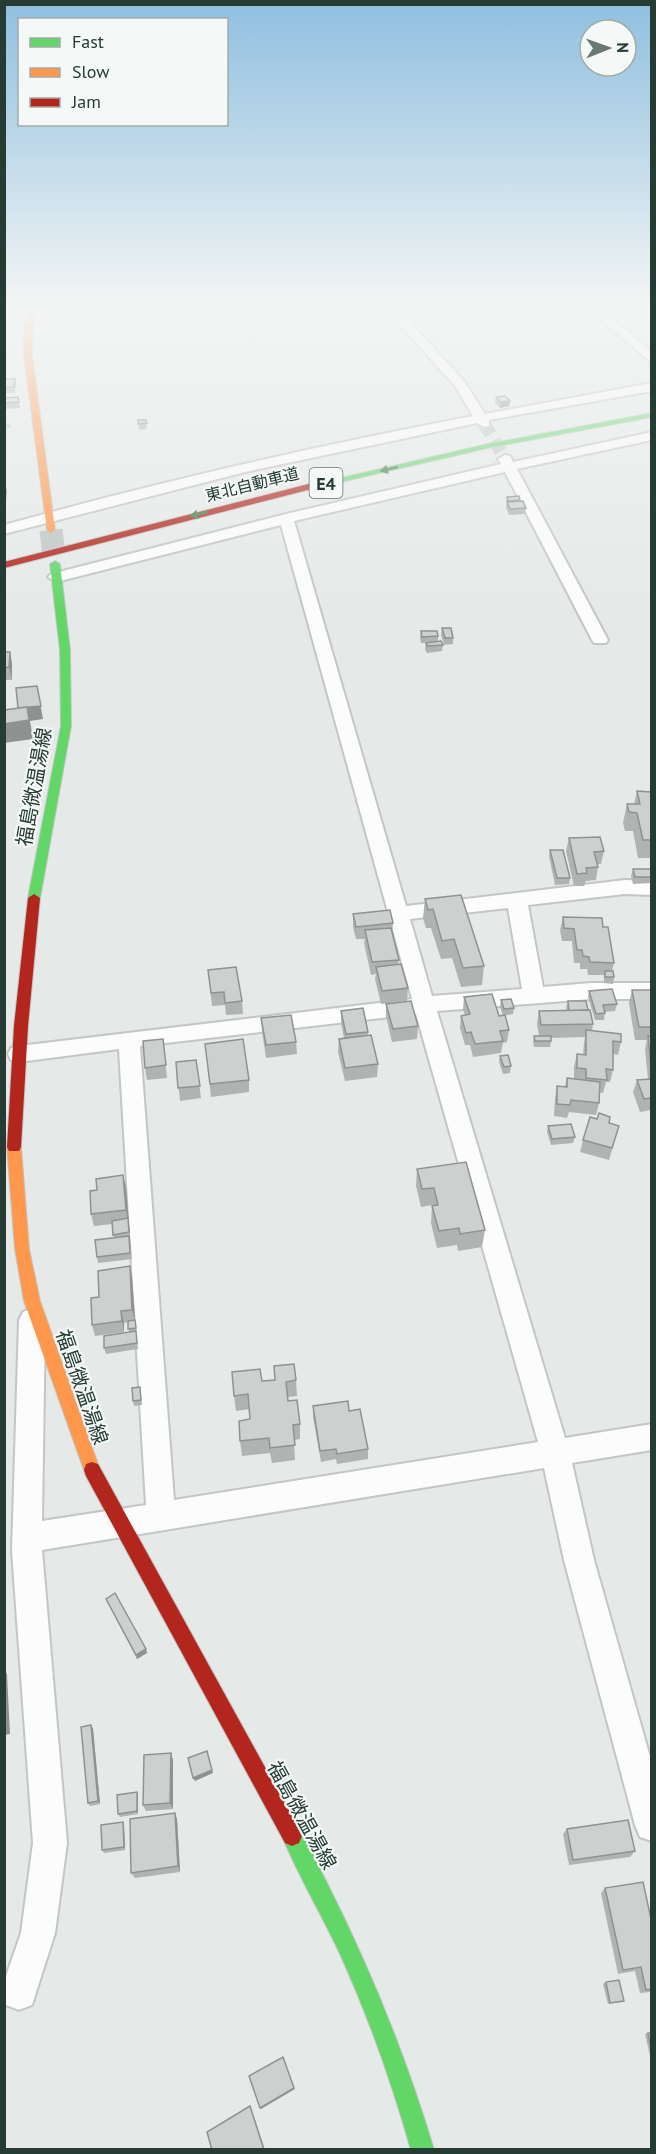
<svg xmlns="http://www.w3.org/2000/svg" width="656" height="2154" font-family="'PT Sans','Noto Sans JP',sans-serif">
  <rect width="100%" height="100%" fill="#e5e9e7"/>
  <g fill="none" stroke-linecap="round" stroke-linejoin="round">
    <!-- stream -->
    <polyline stroke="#abd0d3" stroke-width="4" points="4,427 9,426"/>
    <!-- street-tunnel -->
    <polyline stroke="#bfc6c3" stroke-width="13" stroke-dasharray="13 7" stroke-linecap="butt" points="484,423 505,459"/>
    <!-- secondary-tunnel -->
    <polyline stroke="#bfc6c3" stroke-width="23" stroke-dasharray="23 11" stroke-linecap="butt" points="51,530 55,564"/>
    <defs>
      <g id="street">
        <path d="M385,308h12l67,73 21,33 167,-31v8l-163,29v6l-5,1 -7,-4 -232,49 -241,62v-9c155,-43 311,-79 469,-109l-18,-30z"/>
        <polygon points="587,308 600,308 652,352 652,363"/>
        <path d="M652,432v8l-135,29 91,171 -2,3h-12l-2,-3 -87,-168 -211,49 112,385 219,-26 27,1v14l-27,-1 -97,11 15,82 48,-4h61v16h-61l-154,12 128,427 87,-14v26l-80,13 22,97 58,204v77l-12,-4 -5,-12 -71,-265 -20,-92 -502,82 25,293 -12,90 -23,72 -13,5 -13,-5 -2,-23 17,-49 12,-90 -21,-292 7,-231 4,-8 9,-4 9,4 4,8 -3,201 104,-16 -27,-456 -100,13 -8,-2 -3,-6 3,-6 8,-2 393,-47 -131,-474 -225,57 -8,-5 3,-3 235,-60 215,-50 -3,-5 7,-4 5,1 3,6zM508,908l14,81 -90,7 -22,-77zM416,1014l122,428 -364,58 -34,-454z"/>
      </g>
      <g id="fast">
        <polygon points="652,413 652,417 488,448 332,484 328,481 488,444"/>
        <polygon points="55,561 60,564 70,650 71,726 40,898 34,902 28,898 61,726 60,650 50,564"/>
        <path d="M292,1826c14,6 26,39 33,53 44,87 81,177 109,271h-23c-19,-67 -42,-132 -70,-194 -19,-41 -42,-79 -59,-120l3,-7z"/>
      </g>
      <g id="slow">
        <polygon points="30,308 36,308 32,330 32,355 55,530 51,533 47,530 24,355 24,330"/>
        <polygon points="14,1141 19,1143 21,1147 29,1249 40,1301 100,1470 98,1476 92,1478 86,1476 84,1470 24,1301 15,1249 7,1147 9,1143"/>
      </g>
      <g id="jam">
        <polygon points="332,478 335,479 335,483 4,568 4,562"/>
        <polygon points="34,894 40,898 28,1026 21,1147 19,1151 9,1151 7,1147 14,1026 28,898"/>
        <polygon points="92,1462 98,1464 299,1829 302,1836 299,1843 292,1846 285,1843 86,1476 84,1470 86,1464"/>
      </g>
    </defs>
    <!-- street casing -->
    <use href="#street" stroke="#c2c6c4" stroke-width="4"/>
    <!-- fast casing -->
    <use href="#fast" stroke="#c1c7c4" stroke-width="2"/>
    <!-- slow casing -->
    <use href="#slow" stroke="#c1c7c4" stroke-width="2"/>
    <!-- jam casing -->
    <use href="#jam" stroke="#c1c7c4" stroke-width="2"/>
    <!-- street -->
    <use href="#street" fill="#fbfcfb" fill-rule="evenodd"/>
    <!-- fast -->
    <use href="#fast" fill="#63d668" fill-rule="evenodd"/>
    <!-- slow -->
    <use href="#slow" fill="#ff974d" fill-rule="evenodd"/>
    <!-- jam -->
    <use href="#jam" fill="#b3261e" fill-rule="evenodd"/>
  </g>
  <!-- wall -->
  <g fill="#afb4b2">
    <polygon points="4,379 15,379 16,385 15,393 4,393"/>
    <polygon points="18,397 20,408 4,409 4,398"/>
    <polygon points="496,397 509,406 500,408 495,403"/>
    <polygon points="138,420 146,420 147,429 139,430"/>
    <polygon points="507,497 520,500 520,501 526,508 525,514 509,515 506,508"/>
    <polygon points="442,628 453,638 453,644 444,645 441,635"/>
    <polygon points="421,631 438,636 438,642 443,645 442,651 427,653 425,649 426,643 421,643 420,638"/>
    <polygon points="4,652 10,652 12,664 12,680 4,680"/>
    <polygon points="637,791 651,792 651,858 638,858 633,831 625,831 623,823 627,804 634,804"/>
    <polygon points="569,838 604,851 601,864 598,864 598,867 596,880 586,881 584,886 574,886 566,851"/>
    <polygon points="550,850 570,878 569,884 555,885 549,856"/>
    <polygon points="633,869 651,869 651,883 633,884 631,876"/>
    <polygon points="425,899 484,966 482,985 461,987 452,958 441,959 431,928 426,928 423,918"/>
    <polygon points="353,914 393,923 392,934 399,960 398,964 408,988 407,1001 381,1004 375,979 376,974 371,975 364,943 365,939 356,939 353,927"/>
    <polygon points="563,917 603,927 614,963 612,971 614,977 613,984 604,983 604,975 588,975 587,969 580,969 580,963 574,963 572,941 562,941 560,930"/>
    <polygon points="208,970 242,1001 243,1014 226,1015 225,1005 212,1006"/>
    <polygon points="632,990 651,990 651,1110 640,1112 633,1092 637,1080 648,1079 645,1049 647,1040 635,1040 629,1003"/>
    <polygon points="589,991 617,1004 615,1011 605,1012 604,1020 595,1020 588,997"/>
    <polygon points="464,997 499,1016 509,1030 507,1042 503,1043 501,1053 473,1057 470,1045 465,1045 460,1028 461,1016 465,1015 463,1010"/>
    <polygon points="501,1000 514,1008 513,1014 503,1016 500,1007"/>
    <polygon points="568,1001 588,1010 593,1024 592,1031 621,1042 618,1055 613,1054 613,1070 610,1082 606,1082 603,1093 599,1092 599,1103 596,1115 569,1112 567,1118 554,1116 555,1098 557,1086 565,1086 567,1078 574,1079 574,1067 577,1054 583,1055 584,1043 585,1037 551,1038 551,1041 550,1047 534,1047 533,1042 534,1036 539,1036 537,1024 539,1011 567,1011 566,1008"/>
    <polygon points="386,1004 418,1026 417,1039 392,1042 386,1016"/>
    <polygon points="341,1011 368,1032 368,1036 378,1064 377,1077 345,1081 338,1052 339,1039 344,1038 341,1023"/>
    <polygon points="261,1018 296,1042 297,1054 266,1058 262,1031"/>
    <polygon points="163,1039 167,1078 147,1080 145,1068"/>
    <polygon points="205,1044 249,1080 249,1092 211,1097"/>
    <polygon points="500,1056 511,1066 510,1073 503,1074 499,1062"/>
    <polygon points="196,1060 201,1098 180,1101 176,1062"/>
    <polygon points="609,1123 619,1126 609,1160 580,1152 583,1140"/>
    <polygon points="548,1126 575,1137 573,1143 551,1145 547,1132"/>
    <polygon points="417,1169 485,1230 482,1247 458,1251 457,1245 437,1248 431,1223 432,1205 421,1207 416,1186"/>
    <polygon points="126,1187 132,1259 98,1263 97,1257 114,1238 112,1224 94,1226 91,1214 97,1190"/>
    <polygon points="130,1266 132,1278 138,1349 106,1354 104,1348 129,1332 128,1322 124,1323 124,1332 95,1336 92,1325 99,1297"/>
    <polygon points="274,1366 296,1380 297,1396 288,1397 288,1401 300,1424 300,1439 294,1440 295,1460 272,1463 270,1453 242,1456 240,1441 250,1419 250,1409 236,1411 234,1396 262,1381 275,1380"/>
    <polygon points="140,1387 142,1405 134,1406 133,1401"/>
    <polygon points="313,1406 349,1411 368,1449 368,1459 337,1464 336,1459 321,1462 313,1417"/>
    <polygon points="106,1599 146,1649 147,1653 137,1659"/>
    <polygon points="91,1725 93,1729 100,1804 90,1806 88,1803"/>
    <polygon points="173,1760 173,1809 146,1811 143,1805"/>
    <polygon points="137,1792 138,1796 138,1814 120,1817 118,1814"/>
    <polygon points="177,1819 180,1872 135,1878 131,1873"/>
    <polygon points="123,1822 124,1825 125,1850 104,1853 102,1850"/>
    <polygon points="567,1829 635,1851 630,1857 569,1865 563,1834"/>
    <polygon points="605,1888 651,1919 651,1992 640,1993 635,1971 618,1974 601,1893"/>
    <polygon points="606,1982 624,2001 621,2002 608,2004 603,1984"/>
    <polygon points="648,2033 651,2033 651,2060 645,2034"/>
  </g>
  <!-- shaded-wall -->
  <g fill="#8f9291">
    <polygon points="510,401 509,406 500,408 501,402"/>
    <polygon points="4,480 7,491 6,503 4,495"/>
    <polygon points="10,652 12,664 12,680 9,667"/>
    <polygon points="37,686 43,719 30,721 33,739 4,743 4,724"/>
    <polygon points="123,1175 126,1187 130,1238 126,1210"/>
    <polygon points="130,1266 132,1278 135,1321 132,1310"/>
    <polygon points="121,1311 124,1323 124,1332 122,1321"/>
    <polygon points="4,1639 6,1663 4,1664"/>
    <polygon points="146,1649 147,1653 137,1659 136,1655"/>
    <polygon points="4,1670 7,1674 10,1734 4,1735"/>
    <polygon points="91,1725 93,1729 100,1804 98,1801"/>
    <polygon points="171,1753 173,1760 173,1809 170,1803"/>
    <polygon points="212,1770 213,1773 195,1781 193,1778"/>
    <polygon points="137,1792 138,1796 138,1814 137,1811"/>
    <polygon points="175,1813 177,1819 180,1872 178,1866"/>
    <polygon points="123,1822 124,1825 125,1850 124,1847"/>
    <polygon points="294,2088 295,2089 261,2109 260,2108"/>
    <polygon points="250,2106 251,2108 265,2150 264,2150"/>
  </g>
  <!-- building -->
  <g fill="#ccd1cf" stroke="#8f9291" stroke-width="1.5">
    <polygon points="4,379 15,379 14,387 4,387"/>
    <polygon points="505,396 510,401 501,402 496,397"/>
    <polygon points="18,397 19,402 4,403 4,398"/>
    <polygon points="138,420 146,420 147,423 138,424"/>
    <polygon points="519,496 520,500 508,501 507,497"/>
    <polygon points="523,501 526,508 510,509 507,502"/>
    <polygon points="442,628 451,628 453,638 445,638"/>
    <polygon points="421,631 437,631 438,636 422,637"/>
    <polygon points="441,641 443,645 427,646 426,643"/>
    <polygon points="4,652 10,652 9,667 4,668"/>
    <polygon points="37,686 41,706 18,708 16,688"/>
    <polygon points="27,707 29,720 4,724 4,710"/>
    <polygon points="637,791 651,792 651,840 643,840 637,813 629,812 627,804 640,804"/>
    <polygon points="600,837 604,851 594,852 598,867 586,868 587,873 577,874 569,838"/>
    <polygon points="550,850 563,850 570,878 557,878"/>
    <polygon points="633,869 651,869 651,877 635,877"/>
    <polygon points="461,895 484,966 463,968 454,939 442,941 433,909 428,910 425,899"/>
    <polygon points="390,910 393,923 356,927 353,914"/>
    <polygon points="563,917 602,918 603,927 608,927 614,963 590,962 589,957 583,956 582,950 577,950 574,929 564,928"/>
    <polygon points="391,928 399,960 372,962 365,930"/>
    <polygon points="401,964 408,988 382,991 376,967"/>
    <polygon points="236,967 242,1001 225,1003 224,992 211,993 208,970"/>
    <polygon points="605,971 613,971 614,977 605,977"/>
    <polygon points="612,989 617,1004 603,1005 605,1013 596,1014 589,991"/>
    <polygon points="632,990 651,990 651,1027 639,1027"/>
    <polygon points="492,994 499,1016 505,1015 509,1030 500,1031 503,1041 475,1044 471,1032 466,1033 461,1016 470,1014 464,997"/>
    <polygon points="511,999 514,1008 504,1009 501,1000"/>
    <polygon points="411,1001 418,1026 393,1029 386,1004"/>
    <polygon points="568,1001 586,1001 588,1010 569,1011"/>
    <polygon points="363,1008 368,1032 346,1034 341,1011"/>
    <polygon points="590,1010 593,1024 541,1025 539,1011"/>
    <polygon points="291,1015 296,1042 266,1045 261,1018"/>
    <polygon points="586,1030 621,1034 621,1042 613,1041 613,1070 606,1069 607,1080 586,1078 586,1069 577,1068 577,1054 586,1055"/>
    <polygon points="371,1035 378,1064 345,1068 339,1039"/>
    <polygon points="534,1036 551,1036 551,1041 535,1041"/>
    <polygon points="648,1036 651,1037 651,1066"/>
    <polygon points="163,1039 166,1065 145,1068 143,1041"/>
    <polygon points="243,1039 249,1080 210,1084 205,1044"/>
    <polygon points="508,1055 511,1066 504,1067 500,1056"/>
    <polygon points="196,1060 200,1086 178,1088 176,1062"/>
    <polygon points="567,1078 600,1082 599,1103 571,1100 570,1105 557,1104 557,1086 567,1087"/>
    <polygon points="651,1079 651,1098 644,1099 637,1080"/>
    <polygon points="599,1113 610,1117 609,1123 619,1126 612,1148 583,1140 590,1117 597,1119"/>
    <polygon points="571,1124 575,1137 552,1139 548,1126"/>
    <polygon points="466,1162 485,1230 460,1234 459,1228 439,1231 432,1206 438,1205 434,1188 422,1189 417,1169"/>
    <polygon points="123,1175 126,1210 91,1214 90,1191 97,1190 96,1179"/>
    <polygon points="128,1218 129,1232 113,1235 112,1221"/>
    <polygon points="129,1236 130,1253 97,1257 95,1240"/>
    <polygon points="130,1266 132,1310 121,1311 122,1321 92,1325 91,1298 99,1297 98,1271"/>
    <polygon points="135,1320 136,1328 128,1329 128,1321"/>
    <polygon points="136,1331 137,1343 104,1348 104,1336"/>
    <polygon points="294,1364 296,1380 286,1382 288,1401 297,1400 300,1424 293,1425 295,1445 270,1448 269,1438 240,1441 239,1421 250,1419 248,1394 234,1396 232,1372 260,1369 262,1381 275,1380 274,1366"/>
    <polygon points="140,1387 141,1400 133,1401 132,1388"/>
    <polygon points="348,1401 349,1411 360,1409 368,1449 337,1454 336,1449 320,1451 313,1406"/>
    <polygon points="115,1593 146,1649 136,1655 106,1599"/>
    <polygon points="91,1725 98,1801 88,1803 81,1727"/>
    <polygon points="207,1751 212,1770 193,1778 188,1758"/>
    <polygon points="171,1753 170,1803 143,1805 144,1755"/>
    <polygon points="137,1792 137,1811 118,1814 117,1795"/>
    <polygon points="175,1813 178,1866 131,1873 130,1819"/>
    <polygon points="628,1820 635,1851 573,1860 567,1829"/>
    <polygon points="123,1822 124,1847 102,1850 101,1825"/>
    <polygon points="643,1882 651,1919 651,1989 646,1990 641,1967 623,1970 605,1888"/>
    <polygon points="619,1980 624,2001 610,2003 606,1982"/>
    <polygon points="648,2033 651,2033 651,2048"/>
    <polygon points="283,2057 294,2088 260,2108 249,2076"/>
    <polygon points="250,2106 264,2150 212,2150 207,2132"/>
  </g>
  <!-- one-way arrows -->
  <defs><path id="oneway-solid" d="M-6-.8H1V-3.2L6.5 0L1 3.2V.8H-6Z" transform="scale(1.5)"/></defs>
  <g fill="#3e7948">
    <use href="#oneway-solid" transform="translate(389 469) rotate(167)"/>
    <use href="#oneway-solid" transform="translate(199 514) rotate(166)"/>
  </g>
  <!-- sky -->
  <linearGradient id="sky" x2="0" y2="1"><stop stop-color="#8fbfe0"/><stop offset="0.5" stop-color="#f3f5f4"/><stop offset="1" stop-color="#f3f5f4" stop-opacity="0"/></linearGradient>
  <rect width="656" height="610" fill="url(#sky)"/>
  <g text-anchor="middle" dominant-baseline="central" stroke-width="4.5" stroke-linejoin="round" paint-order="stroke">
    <!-- far-street labels -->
    <g font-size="16" fill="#253b33" stroke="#f4f8f6">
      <text transform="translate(252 484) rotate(-14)">東北自動車道</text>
    </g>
    <!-- shield labels -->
    <rect fill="#f4f8f6" stroke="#63746e" stroke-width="1.5" x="309.5" y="468" width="33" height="30" rx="4.5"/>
    <g font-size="18" font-weight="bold" fill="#253b33">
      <text x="326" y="483">E4</text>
    </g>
    <!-- street labels -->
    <g font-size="20" fill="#253b33" stroke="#f4f8f6">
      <text transform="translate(34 787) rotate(-80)">福島微温湯線</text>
      <text transform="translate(82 1387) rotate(71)">福島微温湯線</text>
      <text transform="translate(302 1815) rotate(61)">福島微温湯線</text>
    </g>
  </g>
  <!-- border -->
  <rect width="656" height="2154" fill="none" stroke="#253b33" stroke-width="12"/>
  <!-- legend -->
  <rect x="18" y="18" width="210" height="108" fill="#f4f8f6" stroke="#a1aca8" stroke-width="1.5"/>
  <rect x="30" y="38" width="30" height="9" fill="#63d668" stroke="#a1aca8" stroke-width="1.5"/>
  <text x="72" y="48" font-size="18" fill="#253b33">Fast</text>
  <rect x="30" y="68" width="30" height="9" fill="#ff974d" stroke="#a1aca8" stroke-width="1.5"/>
  <text x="72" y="78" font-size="18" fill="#253b33">Slow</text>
  <rect x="30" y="98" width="30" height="9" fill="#b3261e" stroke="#a1aca8" stroke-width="1.5"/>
  <text x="72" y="108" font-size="18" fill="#253b33">Jam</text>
  <!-- north arrow -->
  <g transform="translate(608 48) rotate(89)"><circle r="28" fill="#f4f8f6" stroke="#a1aca8" stroke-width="1.5"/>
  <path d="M0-4.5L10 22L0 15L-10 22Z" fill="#687872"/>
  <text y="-9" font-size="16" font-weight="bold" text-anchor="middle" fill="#253b33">N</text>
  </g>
</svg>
